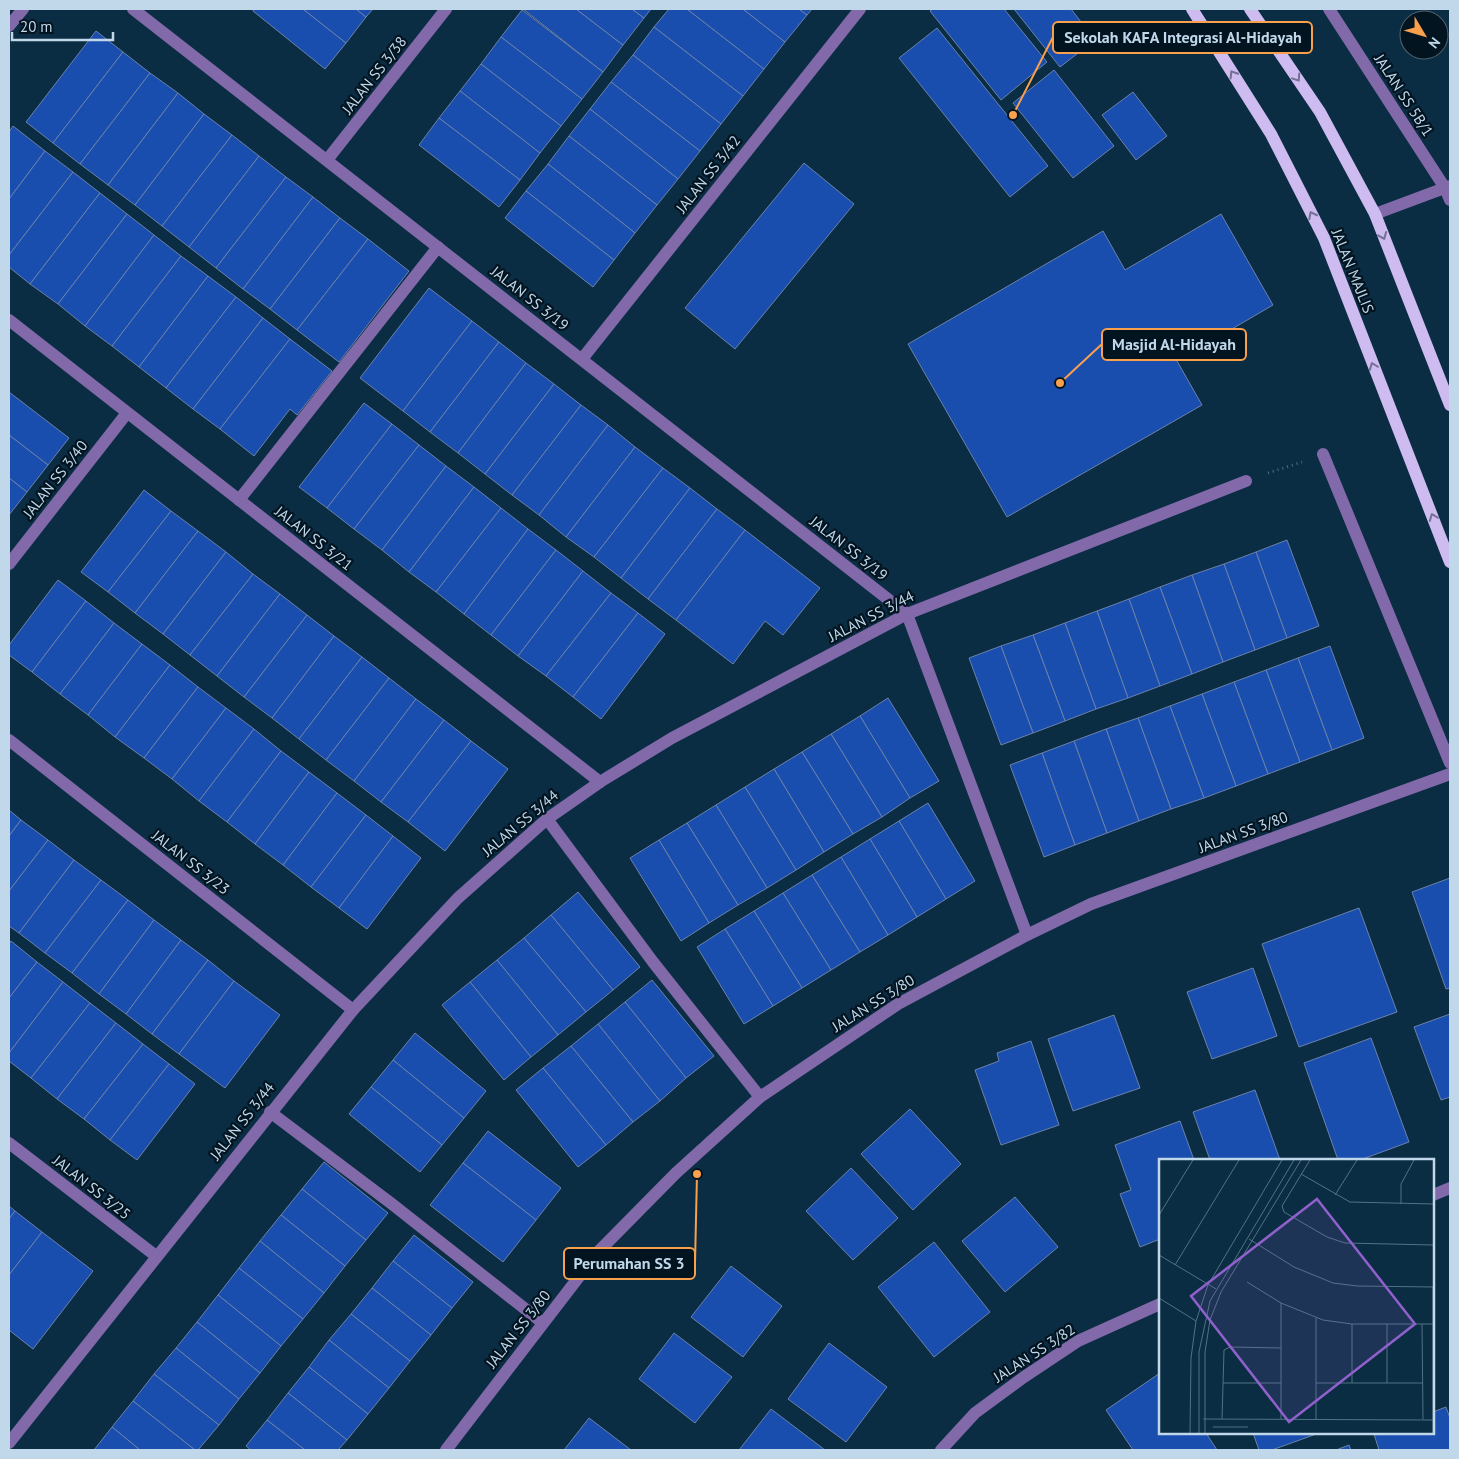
<svg xmlns="http://www.w3.org/2000/svg" width="1459" height="1459" font-family="'PT Sans',sans-serif">
  <rect width="100%" height="100%" fill="#0b2d43"/>
  <!-- building -->
  <g fill="#1a4eae" stroke="#6a82ac">
    <polygon points="254,9 303,9 346,43 325,69 253,11"/>
    <polygon points="303,9 356,9 366,17 346,43"/>
    <polygon points="356,9 373,9 366,17"/>
    <polygon points="523,9 576,9 623,45 603,72"/>
    <polygon points="576,9 632,9 644,18 623,45"/>
    <polygon points="632,9 651,9 644,18"/>
    <polygon points="669,9 687,9 764,69 743,96 654,27"/>
    <polygon points="687,9 743,9 785,42 764,69"/>
    <polygon points="743,9 799,9 807,15 785,42"/>
    <polygon points="799,9 812,9 807,15"/>
    <polygon points="933,9 1004,9 1047,62 1001,100 930,11"/>
    <polygon points="1014,9 1071,9 1095,40 1060,67"/>
    <polygon points="522,10 603,72 582,99 501,37"/>
    <polygon points="654,27 743,96 721,124 633,55"/>
    <polygon points="937,28 1048,166 1010,197 899,58"/>
    <polygon points="96,31 123,52 53,143 26,122"/>
    <polygon points="501,37 582,99 561,126 481,64"/>
    <polygon points="123,52 150,73 80,164 53,143"/>
    <polygon points="633,55 721,124 700,151 611,82"/>
    <polygon points="481,64 561,126 540,153 460,91"/>
    <polygon points="1054,70 1114,146 1073,178 1013,103"/>
    <polygon points="150,73 178,93 108,185 80,164"/>
    <polygon points="611,82 700,151 678,179 590,109"/>
    <polygon points="460,91 540,153 520,180 439,118"/>
    <polygon points="1133,92 1167,136 1136,160 1102,115"/>
    <polygon points="178,93 204,114 135,205 108,185"/>
    <polygon points="590,109 678,179 657,205 569,136"/>
    <polygon points="204,114 232,135 162,226 135,205"/>
    <polygon points="439,118 520,180 499,207 419,145"/>
    <polygon points="13,126 45,151 9,199 9,132"/>
    <polygon points="232,135 259,156 189,247 162,226"/>
    <polygon points="569,136 657,205 635,233 548,164"/>
    <polygon points="45,151 73,172 9,255 9,199"/>
    <polygon points="259,156 286,177 216,268 189,247"/>
    <polygon points="804,163 854,204 735,349 685,308"/>
    <polygon points="548,164 635,233 614,260 526,191"/>
    <polygon points="73,172 100,193 30,284 9,267 9,255"/>
    <polygon points="286,177 313,197 243,289 216,268"/>
    <polygon points="526,191 614,260 593,287 505,218"/>
    <polygon points="100,193 127,214 58,304 30,284"/>
    <polygon points="313,197 340,218 270,309 243,289"/>
    <polygon points="127,214 154,235 85,326 58,304"/>
    <polygon points="1221,214 1273,305 1177,361 1202,405 1007,517 908,344 1103,231 1125,270"/>
    <polygon points="340,218 368,239 297,330 270,309"/>
    <polygon points="154,235 181,256 112,346 85,326"/>
    <polygon points="368,239 409,271 339,362 297,330"/>
    <polygon points="181,256 208,276 139,367 112,346"/>
    <polygon points="208,276 236,297 166,388 139,367"/>
    <polygon points="429,288 472,321 403,411 360,378"/>
    <polygon points="236,297 263,318 193,409 166,388"/>
    <polygon points="263,318 290,339 220,429 193,409"/>
    <polygon points="472,321 499,342 430,432 403,411"/>
    <polygon points="290,339 332,371 297,415 290,409 254,456 220,429"/>
    <polygon points="499,342 526,363 458,453 430,432"/>
    <polygon points="526,363 554,384 485,474 458,453"/>
    <polygon points="554,384 581,405 512,495 485,474"/>
    <polygon points="9,392 69,438 48,465 9,435"/>
    <polygon points="364,403 392,424 327,508 299,487"/>
    <polygon points="581,405 608,425 539,515 512,495"/>
    <polygon points="392,424 419,445 354,529 327,508"/>
    <polygon points="608,425 635,447 566,537 539,515"/>
    <polygon points="9,435 48,465 27,492 9,478"/>
    <polygon points="419,445 446,466 382,550 354,529"/>
    <polygon points="635,447 663,468 594,557 566,537"/>
    <polygon points="446,466 474,487 409,572 382,550"/>
    <polygon points="663,468 690,488 621,578 594,557"/>
    <polygon points="9,478 27,492 9,515"/>
    <polygon points="474,487 501,508 436,592 409,572"/>
    <polygon points="690,488 717,509 648,599 621,578"/>
    <polygon points="144,490 171,511 108,592 81,572"/>
    <polygon points="501,508 528,529 464,614 436,592"/>
    <polygon points="717,509 745,530 676,620 648,599"/>
    <polygon points="171,511 198,531 135,613 108,592"/>
    <polygon points="528,529 556,550 491,635 464,614"/>
    <polygon points="745,530 820,588 783,635 765,621 733,664 676,620"/>
    <polygon points="198,531 226,552 163,634 135,613"/>
    <polygon points="1287,540 1319,626 1287,638 1256,552"/>
    <polygon points="556,550 583,571 518,656 491,635"/>
    <polygon points="226,552 253,574 190,655 163,634"/>
    <polygon points="1256,552 1287,638 1255,650 1224,564"/>
    <polygon points="1224,564 1255,650 1223,662 1192,575"/>
    <polygon points="583,571 611,593 546,676 518,656"/>
    <polygon points="253,574 280,594 217,676 190,655"/>
    <polygon points="1192,575 1223,662 1192,674 1160,587"/>
    <polygon points="58,580 86,601 32,672 9,655 9,645"/>
    <polygon points="1160,587 1192,674 1160,686 1129,599"/>
    <polygon points="611,593 638,613 573,697 546,676"/>
    <polygon points="280,594 307,615 244,697 217,676"/>
    <polygon points="1129,599 1160,686 1128,698 1097,611"/>
    <polygon points="86,601 114,623 60,694 32,672"/>
    <polygon points="1097,611 1128,698 1096,709 1065,623"/>
    <polygon points="638,613 665,634 601,719 573,697"/>
    <polygon points="307,615 334,636 272,718 244,697"/>
    <polygon points="114,623 142,644 88,715 60,694"/>
    <polygon points="1065,623 1096,709 1065,721 1033,635"/>
    <polygon points="1033,635 1065,721 1033,733 1001,646"/>
    <polygon points="334,636 362,657 299,739 272,718"/>
    <polygon points="142,644 170,665 115,737 88,715"/>
    <polygon points="1001,646 1033,733 1001,745 969,658"/>
    <polygon points="1330,646 1364,738 1332,750 1298,658"/>
    <polygon points="362,657 389,678 326,760 299,739"/>
    <polygon points="1298,658 1332,750 1300,762 1266,670"/>
    <polygon points="170,665 198,687 144,758 115,737"/>
    <polygon points="1266,670 1300,762 1268,774 1234,682"/>
    <polygon points="389,678 416,699 354,781 326,760"/>
    <polygon points="1234,682 1268,774 1236,786 1202,694"/>
    <polygon points="198,687 226,708 172,779 144,758"/>
    <polygon points="1202,694 1236,786 1204,798 1170,706"/>
    <polygon points="888,698 939,781 910,798 860,716"/>
    <polygon points="416,699 444,720 381,802 354,781"/>
    <polygon points="1170,706 1204,798 1171,809 1138,718"/>
    <polygon points="226,708 254,729 199,801 172,779"/>
    <polygon points="860,716 910,798 882,817 831,734"/>
    <polygon points="1138,718 1171,809 1139,821 1106,729"/>
    <polygon points="444,720 471,741 408,822 381,802"/>
    <polygon points="254,729 281,751 227,822 199,801"/>
    <polygon points="1106,729 1139,821 1107,833 1074,741"/>
    <polygon points="831,734 882,817 853,834 802,752"/>
    <polygon points="471,741 508,769 445,851 408,822"/>
    <polygon points="1074,741 1107,833 1075,845 1042,753"/>
    <polygon points="281,751 309,772 255,844 227,822"/>
    <polygon points="802,752 853,834 824,852 774,769"/>
    <polygon points="1042,753 1075,845 1044,857 1010,765"/>
    <polygon points="774,769 824,852 796,870 745,787"/>
    <polygon points="309,772 337,793 283,865 255,844"/>
    <polygon points="745,787 796,870 767,888 716,805"/>
    <polygon points="337,793 366,815 311,887 283,865"/>
    <polygon points="928,803 975,881 946,899 899,821"/>
    <polygon points="716,805 767,888 738,905 687,823"/>
    <polygon points="9,810 21,820 9,836"/>
    <polygon points="366,815 393,836 339,908 311,887"/>
    <polygon points="21,820 48,840 9,891 9,836"/>
    <polygon points="899,821 946,899 917,917 870,839"/>
    <polygon points="687,823 738,905 709,923 659,840"/>
    <polygon points="393,836 421,858 367,929 339,908"/>
    <polygon points="870,839 917,917 888,935 841,857"/>
    <polygon points="48,840 74,860 19,933 9,926 9,891"/>
    <polygon points="659,840 709,923 681,941 630,858"/>
    <polygon points="841,857 888,935 860,952 812,875"/>
    <polygon points="74,860 101,880 45,953 19,933"/>
    <polygon points="812,875 860,952 831,970 783,893"/>
    <polygon points="1450,878 1450,988 1446,989 1412,892"/>
    <polygon points="101,880 128,900 72,973 45,953"/>
    <polygon points="578,892 640,967 613,990 551,915"/>
    <polygon points="783,893 831,970 802,988 754,911"/>
    <polygon points="128,900 154,920 99,994 72,973"/>
    <polygon points="1359,908 1397,1012 1299,1047 1262,944"/>
    <polygon points="754,911 802,988 773,1006 725,929"/>
    <polygon points="551,915 613,990 586,1012 524,938"/>
    <polygon points="154,920 181,940 126,1014 99,994"/>
    <polygon points="725,929 773,1006 744,1024 697,947"/>
    <polygon points="524,938 586,1012 558,1035 497,960"/>
    <polygon points="181,940 208,960 152,1034 126,1014"/>
    <polygon points="11,941 37,962 9,998 9,944"/>
    <polygon points="208,960 234,981 179,1054 152,1034"/>
    <polygon points="497,960 558,1035 531,1057 470,982"/>
    <polygon points="37,962 63,982 9,1053 9,998"/>
    <polygon points="1253,968 1277,1036 1212,1059 1187,992"/>
    <polygon points="652,980 714,1056 686,1078 625,1002"/>
    <polygon points="234,981 280,1015 225,1088 179,1054"/>
    <polygon points="63,982 90,1003 31,1078 9,1061 9,1053"/>
    <polygon points="470,982 531,1057 504,1080 442,1005"/>
    <polygon points="625,1002 686,1078 660,1101 598,1024"/>
    <polygon points="90,1003 116,1023 57,1099 31,1078"/>
    <polygon points="1450,1014 1450,1097 1441,1100 1414,1027"/>
    <polygon points="1114,1015 1140,1088 1073,1111 1048,1039"/>
    <polygon points="116,1023 143,1044 84,1119 57,1099"/>
    <polygon points="598,1024 660,1101 633,1122 571,1046"/>
    <polygon points="415,1033 486,1091 464,1118 393,1060"/>
    <polygon points="1371,1038 1409,1142 1360,1160 1338,1160 1304,1063"/>
    <polygon points="1031,1041 1059,1125 1001,1145 975,1070 999,1061 997,1053"/>
    <polygon points="143,1044 169,1064 110,1140 84,1119"/>
    <polygon points="571,1046 633,1122 606,1145 543,1068"/>
    <polygon points="393,1060 464,1118 442,1145 371,1087"/>
    <polygon points="169,1064 195,1084 137,1160 110,1140"/>
    <polygon points="543,1068 606,1145 578,1167 516,1090"/>
    <polygon points="371,1087 442,1145 420,1172 349,1114"/>
    <polygon points="1255,1090 1280,1160 1210,1160 1193,1112"/>
    <polygon points="910,1109 961,1164 913,1210 861,1154"/>
    <polygon points="1180,1121 1194,1160 1160,1160 1160,1239 1140,1247 1120,1194 1131,1190 1115,1145"/>
    <polygon points="488,1131 561,1188 536,1220 463,1163"/>
    <polygon points="324,1162 388,1213 366,1240 302,1189"/>
    <polygon points="463,1163 536,1220 503,1262 430,1205"/>
    <polygon points="851,1168 898,1218 853,1260 806,1211"/>
    <polygon points="302,1189 366,1240 345,1266 281,1215"/>
    <polygon points="1015,1197 1058,1247 1005,1292 962,1241"/>
    <polygon points="9,1206 15,1211 9,1219"/>
    <polygon points="15,1211 42,1232 9,1275 9,1219"/>
    <polygon points="281,1215 345,1266 324,1293 260,1241"/>
    <polygon points="42,1232 93,1271 33,1349 9,1330 9,1275"/>
    <polygon points="414,1235 473,1282 452,1308 393,1261"/>
    <polygon points="260,1241 324,1293 303,1319 239,1268"/>
    <polygon points="934,1242 990,1312 934,1357 878,1287"/>
    <polygon points="393,1261 452,1308 431,1335 372,1288"/>
    <polygon points="731,1266 782,1306 743,1357 691,1317"/>
    <polygon points="239,1268 303,1319 281,1346 218,1295"/>
    <polygon points="372,1288 431,1335 410,1361 351,1314"/>
    <polygon points="218,1295 281,1346 260,1373 197,1322"/>
    <polygon points="351,1314 410,1361 389,1388 329,1340"/>
    <polygon points="197,1322 260,1373 239,1399 176,1348"/>
    <polygon points="674,1333 732,1377 695,1423 639,1379"/>
    <polygon points="329,1340 389,1388 368,1414 309,1367"/>
    <polygon points="829,1343 887,1387 846,1442 788,1399"/>
    <polygon points="176,1348 239,1399 219,1425 154,1374"/>
    <polygon points="309,1367 368,1414 347,1440 288,1393"/>
    <polygon points="1160,1373 1160,1433 1206,1433 1217,1450 1133,1450 1106,1410"/>
    <polygon points="154,1374 219,1425 198,1450 195,1450 133,1401"/>
    <polygon points="288,1393 347,1440 338,1450 305,1450 267,1420"/>
    <polygon points="133,1401 195,1450 140,1450 112,1427"/>
    <polygon points="1446,1407 1450,1418 1450,1450 1379,1450 1374,1434 1433,1433 1433,1412"/>
    <polygon points="771,1409 825,1450 739,1450"/>
    <polygon points="589,1418 631,1450 564,1450"/>
    <polygon points="267,1420 305,1450 251,1450 246,1446"/>
    <polygon points="112,1427 140,1450 94,1450"/>
    <polygon points="1253,1433 1319,1433 1272,1450 1259,1450"/>
    <polygon points="1349,1445 1351,1450 1336,1450"/>
  </g>
  <g fill="none" stroke-linecap="round" stroke-linejoin="round">
    <!-- path -->
    <polyline stroke="#4c6a7f" stroke-width="3" stroke-dasharray="1 4" stroke-linecap="butt" points="1268,473 1302,462"/>
    <!-- minor -->
    <g stroke="#8269a9" stroke-width="12">
      <polyline points="133,9 907,614 1027,935"/>
      <polyline points="1329,9 1445,188 1450,200"/>
      <polyline points="9,26 23,9"/>
      <polyline points="327,160 446,9"/>
      <polyline points="1375,214 1450,186"/>
      <polyline points="9,320 600,782"/>
      <polyline points="582,359 860,9"/>
      <polyline points="1323,454 1450,763"/>
      <polyline points="239,500 438,247"/>
      <polyline points="9,564 127,413"/>
      <polyline points="9,740 353,1010"/>
      <polyline points="547,819 653,962 760,1097"/>
      <polyline points="270,1112 392,1204 543,1323"/>
      <polyline points="9,1143 156,1256"/>
      <polyline points="1433,1195 1450,1188"/>
      <polyline points="9,1443 353,1010 458,898 547,819 600,782 672,738 907,614 1246,481"/>
      <polyline points="446,1450 598,1252 676,1173 760,1097 898,1004 1027,935 1091,904 1450,774"/>
      <polyline points="941,1450 975,1413 1024,1377 1078,1341 1160,1304"/>
    </g>
    <!-- major -->
    <g stroke="#cebbf0" stroke-width="12">
      <polyline points="1192,9 1271,134 1324,238 1450,562"/>
      <polyline points="1250,9 1320,112 1375,214 1450,405"/>
    </g>
  </g>
  <!-- one-way arrows -->
  <defs><path id="oneway-chevron" d="M-2-3.5L2.5 0L-2 3.5" fill="none" stroke-width="1.6" stroke-linecap="round" stroke-linejoin="round" transform="scale(1.25)"/></defs>
  <g stroke="#737093">
    <use href="#oneway-chevron" transform="translate(1233 74) rotate(-122)"/>
    <use href="#oneway-chevron" transform="translate(1297 78) rotate(56)"/>
    <use href="#oneway-chevron" transform="translate(1312 215) rotate(-117)"/>
    <use href="#oneway-chevron" transform="translate(1383 236) rotate(68)"/>
    <use href="#oneway-chevron" transform="translate(1373 366) rotate(-111)"/>
    <use href="#oneway-chevron" transform="translate(1433 517) rotate(-111)"/>
  </g>
  <g text-anchor="middle" dominant-baseline="central" stroke-width="4.5" stroke-linejoin="round" paint-order="stroke">
    <!-- street labels -->
    <g font-size="15" fill="#c0d8ea" stroke="#031421">
      <text transform="translate(374 75) rotate(-52)">JALAN SS 3/38</text>
      <text transform="translate(1404 95) rotate(57)">JALAN SS 5B/1</text>
      <text transform="translate(708 174) rotate(-52)">JALAN SS 3/42</text>
      <text transform="translate(1353 271) rotate(68)">JALAN MAJLIS</text>
      <text transform="translate(530 298) rotate(38)">JALAN SS 3/19</text>
      <text transform="translate(55 479) rotate(-52)">JALAN SS 3/40</text>
      <text transform="translate(314 538) rotate(38)">JALAN SS 3/21</text>
      <text transform="translate(849 548) rotate(38)">JALAN SS 3/19</text>
      <text transform="translate(871 616) rotate(-27)">JALAN SS 3/44</text>
      <text transform="translate(520 823) rotate(-40)">JALAN SS 3/44</text>
      <text transform="translate(1243 832) rotate(-20)">JALAN SS 3/80</text>
      <text transform="translate(191 862) rotate(38)">JALAN SS 3/23</text>
      <text transform="translate(873 1003) rotate(-32)">JALAN SS 3/80</text>
      <text transform="translate(242 1121) rotate(-52)">JALAN SS 3/44</text>
      <text transform="translate(92 1187) rotate(38)">JALAN SS 3/25</text>
      <text transform="translate(518 1329) rotate(-52)">JALAN SS 3/80</text>
      <text transform="translate(1034 1353) rotate(-33)">JALAN SS 3/82</text>
    </g>
  </g>
  <!-- overview -->
  <g transform="translate(1159 1159)">
    <rect width="275" height="275" fill="#0b2d43"/>
    <path fill="none" stroke="#537186" stroke-width="1" d="M151,1l-28,46 2,6 43,25 18,6 89,2M142,15l49,28 84,2M176,36l22,-35M242,45v-20l13,-24M0,56l34,-55M90,80l45,28 39,16 24,3 77,1M0,96l57,34M16,106l64,-105M88,123l34,21 42,17 29,4h82M0,139l37,23M157,159v101M228,165v59M263,165l1,95M64,224h58M157,224h107M193,224v-59M44,260l231,1M63,260l2,-69 6,-3 51,1M122,260v-116M54,268h35M31,274l1,-75 5,-37 12,-36 74,-125M40,274v-81l11,-51 84,-141M46,274v-81l5,-32 11,-28 80,-132M274,274v-146"/>
    <path fill="#9060cc" fill-opacity="0.15" stroke="#9060cc" stroke-width="2.5" d="M158,40l98,125 -126,98 -98,-126z"/>
    <rect width="275" height="275" fill="none" stroke="#c0d8ea" stroke-width="2.5"/>
  </g>
  <!-- callouts -->
  <path fill="none" stroke="#f9a04c" stroke-width="2" d="M1013 115L1053 37M1060 383L1102 344M697 1174L695 1263"/>
  <g fill="#f9a04c" stroke="#031421" stroke-width="2">
    <circle cx="1013" cy="115" r="5"/>
    <circle cx="1060" cy="383" r="5"/>
    <circle cx="697" cy="1174" r="5"/>
  </g>
  <g fill="#031421" stroke="#f9a04c" stroke-width="2">
    <rect x="1053" y="22" width="259" height="31" rx="5"/>
    <rect x="1102" y="329" width="144" height="31" rx="5"/>
    <rect x="564" y="1248" width="131" height="31" rx="5"/>
  </g>
  <g font-size="16" text-anchor="middle" font-weight="bold" fill="#c0d8ea">
    <text x="1183" y="43">Sekolah KAFA Integrasi Al-Hidayah</text>
    <text x="1174" y="350">Masjid Al-Hidayah</text>
    <text x="629" y="1269">Perumahan SS 3</text>
  </g>
  <!-- border -->
  <rect width="1459" height="1459" fill="none" stroke="#c0d8ea" stroke-width="20"/>
  <!-- north arrow -->
  <g transform="translate(1424 35) rotate(128)"><circle r="24" fill="#031421" stroke="#4f6271"/>
  <path d="M0-4L9 19L0 12L-9 19Z" fill="#f9a04c"/>
  <text y="-8" font-size="14" font-weight="bold" text-anchor="middle" fill="#c0d8ea">N</text>
  </g>
  <!-- scale -->
  <path d="M12 32v8h101v-8" fill="none" stroke="#c0d8ea" stroke-width="2.5"/>
  <text x="20" y="32" font-size="15" fill="#c0d8ea" stroke="#031421" stroke-width="4" paint-order="stroke">20 m</text>
</svg>
